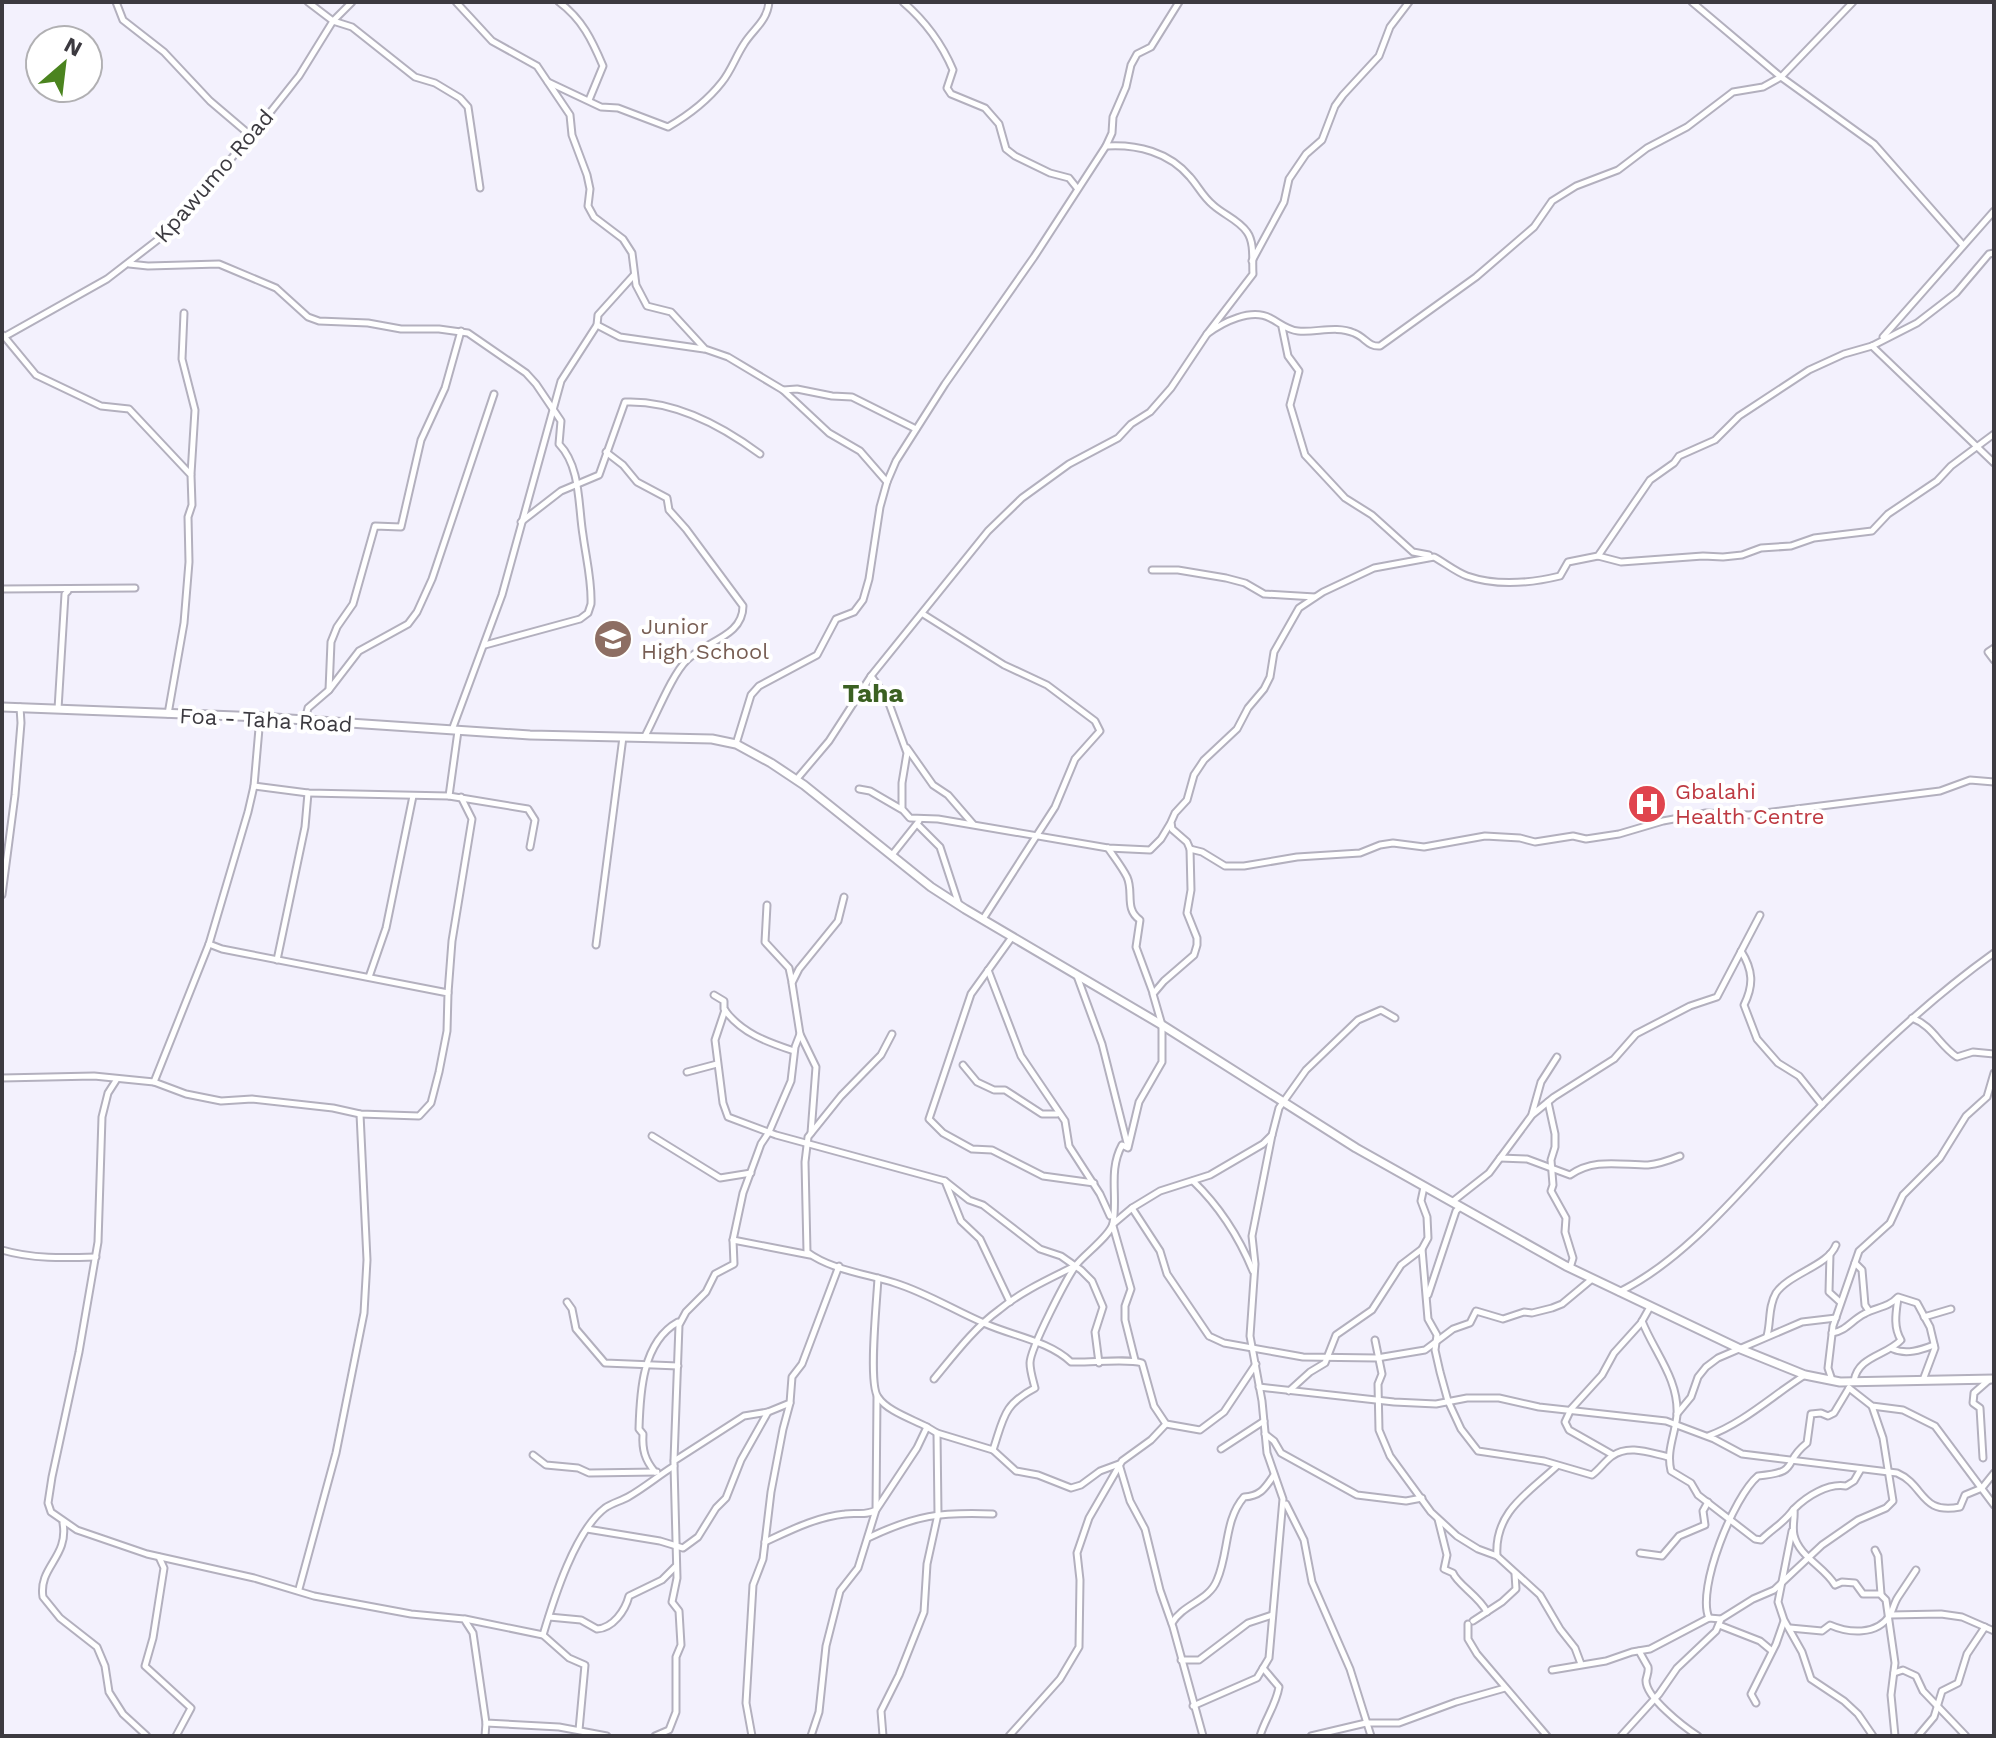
<svg xmlns="http://www.w3.org/2000/svg" width="1996" height="1738" font-family="'Work Sans',sans-serif">
  <rect width="100%" height="100%" fill="#f3f1fd"/>
  <g fill="none" stroke-linecap="round" stroke-linejoin="round">
    <defs>
      <g id="street">
        <polyline points="116,2 123,20 164,52 210,101 250,135"/>
        <polyline points="308,2 333,21 352,27 415,77 435,83 460,98 468,107 480,188"/>
        <polyline points="456,2 492,41 537,66 570,115 572,135 587,175 590,189 588,206 594,217 623,239 632,253 636,285 647,306 671,312 705,349 728,357 783,390 829,433 860,451 887,482"/>
        <path d="M559,2c23,17 33,38 44,64l-14,34"/>
        <path d="M903,2c21,18 39,42 50,68l-6,18 4,6 34,14 14,16 7,25 9,7 35,17 19,5 8,10"/>
        <polyline points="1692,2 1781,77 1874,144 1962,244"/>
        <path d="M548,82l53,25 17,1 50,19c19,-11 40,-27 54,-45 9,-11 14,-26 22,-38 9,-15 23,-22 25,-42"/>
        <path d="M1106,146c31,-2 63,6 84,31 8,9 13,20 23,28 11,10 26,15 34,27 8,11 5,30 6,42l-46,60c16,-12 44,-26 63,-16 10,5 17,12 28,13 18,2 38,-6 56,2 11,4 14,14 26,13l96,-69 58,-50 18,-26 24,-15 42,-16 29,-22 40,-21 46,-35 30,-5 18,-10 72,-75"/>
        <polyline points="1252,261 1284,202 1289,179 1306,154 1322,140 1335,106 1343,95 1379,56 1390,27 1409,2"/>
        <path d="M129,264l19,2 71,-2 57,24 32,29 11,4 49,2 33,6h38l29,4 58,40 10,11 25,37 -2,23c22,23 19,61 24,91 3,23 9,46 8,69l-3,9 -8,6 -95,26"/>
        <polyline points="184,313 182,359 195,410 191,474"/>
        <polyline points="597,325 620,337 704,349"/>
        <polyline points="1282,327 1288,356 1299,371 1290,405 1305,455 1345,498 1372,515 1413,552 1429,555"/>
        <polyline points="3,335 36,375 101,406 129,409 191,475 192,505 188,517 189,562 184,623 168,714"/>
        <polyline points="1883,337 1994,211"/>
        <polyline points="2,338 107,279 173,228 272,110 299,76 333,21 352,2"/>
        <polyline points="1872,346 1994,463"/>
        <polyline points="783,390 797,389 832,396 852,397 916,429"/>
        <path d="M606,452l17,13 14,17 30,16 2,12 17,19 57,77c0,31 -38,35 -56,54 -15,14 -32,58 -43,78"/>
        <path d="M521,522l40,-31 38,-16 26,-73c49,-2 96,23 135,52"/>
        <polyline points="1598,556 1621,562 1703,556 1723,557 1742,555 1761,548 1791,546 1814,538 1872,531 1888,514 1937,481 1951,466 1994,434"/>
        <polyline points="1152,570 1178,570 1226,578 1245,583 1264,594 1315,597"/>
        <polyline points="2,589 135,588"/>
        <polyline points="923,614 1004,665 1047,685 1095,721 1100,731 1075,759 1055,807 983,919"/>
        <polyline points="1994,648 1988,652 1994,660"/>
        <polyline points="871,676 887,698 907,753 902,783 902,809 910,818 938,819 1108,848 1150,850 1161,839 1170,824"/>
        <polyline points="329,690 331,642 337,627 353,604 375,526 401,527 421,440 445,388 461,331"/>
        <polyline points="58,709 65,594 68,591"/>
        <polyline points="305,720 308,708 329,690 359,651 408,624 417,612 432,579 494,394"/>
        <polyline points="452,730 502,595 561,381 597,325 598,315 634,275"/>
        <polyline points="736,744 751,695 759,686 817,655 836,619 854,612 863,600 869,579 880,507 887,482 896,461 945,384 1034,257 1106,146 1112,133 1113,117 1126,87 1131,65 1137,54 1151,47 1179,2"/>
        <polyline points="907,748 933,785 948,795 973,824"/>
        <polyline points="796,780 829,741 871,676 988,531 1022,498 1069,464 1118,438 1131,424 1150,412 1171,388 1207,334"/>
        <polyline points="254,786 308,793 449,796 458,731"/>
        <polyline points="859,789 870,791 901,809"/>
        <polyline points="449,796 528,809 535,820 530,847"/>
        <polyline points="917,824 940,847 959,905"/>
        <path d="M1108,848c6,9 14,19 19,29 7,15 -3,32 13,43l-4,27 17,46"/>
        <polyline points="1190,849 1202,852 1225,866 1244,866 1297,857 1360,853 1380,845 1393,843 1424,847 1485,836 1520,838 1535,842 1573,836 1586,839 1619,834 1663,821 1706,813 1749,815 1940,791 1970,780 1994,782"/>
        <polyline points="892,855 919,821"/>
        <polyline points="2,895 15,795 21,723 20,707"/>
        <polyline points="767,905 765,942 789,968 792,982"/>
        <polyline points="1012,937 971,994 929,1119 943,1133 972,1149 992,1150 1043,1176 1094,1183"/>
        <polyline points="596,945 623,737"/>
        <path d="M1741,951c12,19 13,34 3,54l13,34 21,24 21,13 23,29"/>
        <polyline points="277,960 305,827 308,793"/>
        <polyline points="988,970 1021,1056 1065,1121 1069,1146 1100,1194 1110,1216"/>
        <polyline points="1077,976 1102,1044 1127,1143"/>
        <polyline points="369,977 386,928 413,796"/>
        <polyline points="448,993 452,941 472,819 461,797"/>
        <path d="M714,995l10,6v8c17,24 43,33 70,42"/>
        <polyline points="725,1010 715,1040 723,1103 728,1117 776,1135 945,1181 961,1221 980,1239 1010,1302"/>
        <path d="M1912,1018c21,8 27,27 45,39l16,-5 21,2"/>
        <path d="M892,1034l-11,21 -40,41 -33,41 -3,25 2,90c24,18 60,22 88,31 32,10 60,28 91,41 27,12 63,17 85,38 17,1 58,-4 71,1l12,43 12,18"/>
        <polyline points="963,1065 977,1082 994,1090 1005,1090 1042,1114 1057,1114"/>
        <polyline points="687,1072 717,1064"/>
        <polyline points="2,1078 94,1076 154,1082 186,1094 221,1101 252,1099 333,1108 360,1114 419,1116 431,1103 439,1072 447,1031 448,993 222,949 209,944"/>
        <polyline points="117,1079 108,1093 102,1117 98,1242 79,1352 52,1477 48,1503 51,1512 77,1530 147,1554 254,1578 314,1596 411,1614 464,1619 473,1633 486,1723 559,1727 607,1736"/>
        <polyline points="154,1082 209,944 248,812 254,786 260,717"/>
        <polyline points="1548,1102 1555,1134 1555,1147 1551,1160 1553,1185 1551,1191 1566,1218 1565,1232 1573,1258 1570,1268"/>
        <polyline points="1532,1114 1541,1082 1557,1057"/>
        <polyline points="811,1133 816,1067 800,1034 792,983 799,969 838,921 844,897"/>
        <polyline points="652,1136 720,1178 751,1173"/>
        <path d="M1500,1158l27,1 43,16c24,-17 50,-10 78,-10 11,-1 22,-5 32,-9"/>
        <polyline points="945,1181 969,1200 983,1205 1040,1249 1061,1256 1081,1270 1092,1281 1103,1307 1095,1332 1099,1363"/>
        <path d="M1193,1181c26,25 46,56 60,90"/>
        <polyline points="1452,1202 1489,1173 1532,1115 1554,1097 1614,1059 1636,1034 1690,1006 1717,997 1760,915"/>
        <polyline points="1132,1208 1160,1251 1167,1274 1209,1336"/>
        <polyline points="1113,1224 1132,1208 1160,1191 1210,1175 1263,1144 1272,1135 1279,1108 1306,1070 1358,1020 1381,1010 1395,1018"/>
        <polyline points="1113,1226 1131,1289 1125,1306 1125,1320 1135,1360"/>
        <polyline points="733,1240 810,1255"/>
        <path d="M1422,1249l6,70 9,16 -2,15 5,22 8,29 13,28 17,22 66,10 48,14c8,-6 12,-13 20,-19 17,-12 38,-3 57,1"/>
        <path d="M2,1250c30,9 62,8 94,7"/>
        <polyline points="1830,1254 1829,1292 1840,1302"/>
        <polyline points="1855,1263 1862,1270 1865,1305 1869,1311"/>
        <path d="M878,1278c-1,21 -10,106 0,119 9,14 34,22 49,30"/>
        <path d="M1619,1292c67,-33 121,-101 172,-155 62,-65 129,-131 203,-184"/>
        <polyline points="1428,1295 1456,1211 1460,1207"/>
        <polyline points="567,1302 572,1309 576,1329 605,1363 678,1366"/>
        <polyline points="1924,1317 1951,1309"/>
        <path d="M1642,1321c12,31 37,58 35,94 -2,20 -11,36 -6,56l20,12 7,12 57,44 6,1c11,-11 24,-18 32,-30"/>
        <path d="M1832,1333c14,-2 20,-13 32,-19 12,-7 24,-6 34,-17l19,6 13,24 5,21 -12,32"/>
        <path d="M1767,1336c4,-15 1,-29 9,-43 14,-20 52,-27 60,-48"/>
        <polyline points="1211,1337 1224,1343 1303,1357 1377,1358 1425,1350 1453,1329 1470,1323 1476,1311 1503,1319 1524,1312 1532,1313 1552,1308 1562,1304 1592,1279"/>
        <polyline points="1375,1340 1382,1374 1378,1384 1379,1430 1390,1456 1431,1512 1457,1536 1478,1549 1497,1556 1540,1595 1560,1629 1575,1648 1581,1664"/>
        <path d="M1893,1349c13,6 28,1 41,-4"/>
        <path d="M934,1379c20,-24 40,-51 65,-69 23,-19 50,-31 76,-44"/>
        <polyline points="1832,1380 1828,1368 1833,1326 1859,1251 1890,1223 1903,1195 1940,1158 1966,1116 1987,1097 1994,1073"/>
        <path d="M1854,1381c4,-25 32,-25 47,-41 -8,-13 -5,-28 -3,-42"/>
        <path d="M1259,1387l135,15 42,2 31,-6h32l40,9 127,14 48,18 28,15 155,19c28,12 23,42 63,34l5,-12 17,-7 12,-15"/>
        <polyline points="1849,1388 1872,1406 1903,1410 1935,1426 1994,1505"/>
        <polyline points="1289,1391 1310,1372 1325,1363 1336,1335 1372,1310 1401,1265 1422,1249 1428,1238 1427,1217 1421,1201 1424,1187"/>
        <polyline points="1677,1414 1691,1397 1698,1377 1706,1367 1718,1358 1802,1322 1836,1318"/>
        <polyline points="1265,1434 1274,1441 1281,1453 1357,1495 1406,1501 1422,1498"/>
        <path d="M1708,1436c36,-13 65,-41 97,-61"/>
        <polyline points="1221,1449 1264,1421"/>
        <polyline points="993,1450 1016,1471 1038,1475 1071,1488 1081,1485 1100,1471 1119,1464 1130,1501 1145,1529 1160,1590 1173,1627 1203,1736"/>
        <polyline points="533,1455 546,1465 578,1468 589,1473 657,1472"/>
        <polyline points="1613,1455 1569,1430 1565,1422 1571,1409 1602,1375 1614,1353 1641,1323 1650,1307"/>
        <polyline points="1983,1458 1980,1408 1973,1403 1974,1393 1990,1379"/>
        <polyline points="674,1460 679,1325 686,1312 706,1292 715,1274 734,1264 733,1240 743,1193 761,1144 769,1132 791,1081 795,1047 800,1034"/>
        <path d="M1861,1469l-7,12 -8,5c-18,-3 -39,10 -52,23 1,9 -2,17 0,26 5,22 31,32 41,50l7,-3 13,1 8,11h17l6,6 9,63 -4,32 4,41"/>
        <path d="M655,1472c-10,-12 -13,-22 -12,-38l-4,-5c1,-36 3,-87 39,-107"/>
        <polyline points="1286,1504 1304,1540 1312,1582 1350,1669 1371,1736"/>
        <path d="M1438,1519l9,36 -3,14 9,4c4,11 26,23 34,39"/>
        <path d="M63,1523c6,34 -25,44 -20,74l17,21 37,29 8,19 4,26 14,22 24,22"/>
        <polyline points="587,1529 660,1541 683,1548 698,1537 716,1508 726,1498 741,1460 768,1412"/>
        <polyline points="1792,1531 1778,1602 1784,1620 1802,1652 1811,1679 1844,1701 1858,1714 1873,1736"/>
        <path d="M868,1538c48,-23 72,-26 125,-24"/>
        <path d="M765,1542c26,-12 51,-25 80,-28 11,-2 21,2 31,-4l1,-114"/>
        <polyline points="1875,1550 1878,1556 1881,1594"/>
        <polyline points="1640,1553 1662,1556 1679,1536 1705,1525 1703,1511 1708,1502"/>
        <path d="M1497,1556c-3,-44 31,-63 60,-90"/>
        <polyline points="159,1557 164,1568 153,1638 145,1666 191,1708 176,1736"/>
        <polyline points="299,1589 336,1453 364,1313 367,1260 360,1114"/>
        <polyline points="1890,1615 1941,1614 1962,1617 1994,1631"/>
        <path d="M549,1617l32,3 16,9c16,-1 28,-18 32,-33l33,-16 13,-13"/>
        <path d="M1709,1618c-13,-29 25,-122 49,-142 44,-4 23,-13 49,-33l4,-29 10,-1 7,3 6,-3 15,-25"/>
        <polyline points="465,1619 543,1635 569,1658 585,1665 579,1730"/>
        <polyline points="1473,1621 1502,1602 1516,1589 1515,1574"/>
        <path d="M1172,1623c11,-19 37,-22 45,-43 12,-27 7,-60 27,-83 17,-1 21,-9 30,-22"/>
        <polyline points="1468,1624 1468,1639 1477,1654 1547,1736"/>
        <polyline points="1719,1625 1760,1641 1772,1651"/>
        <path d="M1790,1628l32,3 8,-6c18,8 47,11 60,-10 3,-5 4,-12 8,-18 6,-9 12,-18 18,-27"/>
        <path d="M543,1635c11,-37 32,-104 62,-127 7,-5 16,-7 23,-11 16,-9 30,-21 46,-31v-5l70,-45 24,-4 22,-9 2,-26 10,-13 37,-98"/>
        <path d="M1639,1651l9,16c1,4 -1,8 -2,13 -1,17 38,47 52,56"/>
        <polyline points="1181,1660 1199,1660 1248,1623 1272,1615"/>
        <polyline points="1552,1670 1606,1661 1632,1652 1650,1649 1709,1618 1721,1619"/>
        <polyline points="1894,1673 1903,1670 1916,1676 1923,1691 1966,1736"/>
        <polyline points="1756,1703 1751,1694 1776,1644 1784,1621"/>
        <polyline points="1193,1706 1257,1678 1269,1658 1283,1499 1267,1453 1262,1401 1250,1336 1255,1264 1252,1236 1272,1135"/>
        <polyline points="485,1736 486,1723"/>
        <polyline points="655,1736 669,1730 676,1712 676,1657 681,1645 679,1611 672,1602 677,1578 674,1466"/>
        <polyline points="752,1736 746,1703 753,1585 763,1559 771,1492 783,1429 790,1403"/>
        <path d="M811,1736l8,-24 7,-66 14,-55 18,-23 18,-58 41,-62 10,-21 10,6 56,17c11,-33 10,-45 42,-62 -2,-8 -5,-17 -5,-25 0,-14 37,-86 47,-99 8,-10 34,-29 36,-41 5,-27 -5,-52 9,-78l6,3 11,-46 23,-40v-37l-9,-31 11,-13 30,-26 3,-10v-7l-10,-25 4,-23 -1,-41 -3,-7 -15,-13 -1,-7 4,-9 12,-13 7,-25 10,-15 33,-31 11,-21 16,-19 6,-12 4,-25 25,-44 24,-16 51,-24 60,-11c11,6 22,15 33,19 29,10 64,7 93,0l8,-14 30,-6 52,-76 24,-17 5,-7 36,-16 24,-24 70,-46 35,-16 28,-8 45,-23 39,-30 33,-39 5,-1"/>
        <polyline points="883,1736 881,1711 899,1675 924,1612 927,1564 938,1514 937,1433"/>
        <polyline points="1009,1736 1060,1679 1079,1647 1080,1580 1077,1553 1089,1518 1122,1461 1151,1440 1166,1424 1200,1430 1224,1412 1256,1364"/>
        <path d="M1260,1736c5,-17 16,-31 19,-49l-16,-19"/>
        <polyline points="1311,1736 1366,1723 1399,1723 1456,1702 1505,1688"/>
        <polyline points="1621,1736 1659,1694 1677,1668 1716,1631 1721,1619 1753,1599 1774,1590 1822,1545 1858,1520 1886,1508 1893,1501 1883,1438 1872,1406"/>
        <polyline points="1918,1736 1934,1717 1942,1691 1958,1683 1967,1654 1985,1627"/>
      </g>
      <polyline id="secondary" points="2,707 260,717 530,735 712,739 736,744 771,763 804,785 931,887 965,909 1162,1025 1356,1148 1566,1266 1738,1348 1805,1375 1840,1382 1994,1379"/>
    </defs>
    <!-- street casing -->
    <use href="#street" stroke="#b3b0be" stroke-width="9"/>
    <!-- secondary casing -->
    <use href="#secondary" stroke="#b3b0be" stroke-width="11"/>
    <!-- street -->
    <use href="#street" stroke="#fff" stroke-width="5"/>
    <!-- secondary -->
    <use href="#secondary" stroke="#fff" stroke-width="7"/>
  </g>
  <!-- icons -->
  <defs>
    <symbol id="school-disc" viewBox="-11 -11 22 22"><circle r="9.5" fill="#8d6e63" stroke="#fff"/><path d="M0-5L7-2L0 1L-7-2ZM-4 1L0 2.5L4 1V4Q0 6-4 4Z" fill="#fff"/></symbol>
    <symbol id="hospital-disc" viewBox="-11 -11 22 22"><circle r="9.5" fill="#e0444e" stroke="#fff"/><path d="M-5-5h3v3.5h4V-5h3V5h-3V1.5h-4V5h-3Z" fill="#fff"/></symbol>
  </defs>
  <g fill-rule="evenodd">
    <use href="#school-disc" x="591" y="617" width="44" height="44"/>
    <use href="#hospital-disc" x="1625" y="782" width="44" height="44"/>
  </g>
  <g text-anchor="middle" dominant-baseline="central" stroke-width="8" stroke-linejoin="round" paint-order="stroke">
    <!-- street labels -->
    <g font-size="22" fill="#3c3a40" stroke="#fff">
      <text transform="translate(214 176) rotate(-49)">Kpawumo Road</text>
      <text transform="translate(266 720) rotate(3)">Foa - Taha Road</text>
    </g>
    <!-- education labels -->
    <g font-size="22" fill="#785e54" stroke="#fff" text-anchor="start">
      <text x="641" y="626">Junior<tspan x="641" dy="25">High School</tspan></text>
    </g>
    <!-- health labels -->
    <g font-size="22" fill="#be3a42" stroke="#fff" text-anchor="start">
      <text x="1675" y="791">Gbalahi<tspan x="1675" dy="25">Health Centre</tspan></text>
    </g>
    <!-- quarter labels -->
    <g font-size="26" font-weight="bold" fill="#3b6022" stroke="#fff">
      <text x="873" y="693">Taha</text>
    </g>
  </g>
  <!-- border -->
  <rect width="1996" height="1738" fill="none" stroke="#3c3a40" stroke-width="8"/>
  <!-- north arrow -->
  <g transform="translate(64 64) rotate(28)"><circle r="38" fill="#ffffff" stroke="#b1b0b3" stroke-width="2"/>
  <path d="M0-6L14 30L0 20L-14 30Z" fill="#4b841f"/>
  <text y="-12" font-size="22" font-weight="bold" text-anchor="middle" fill="#3c3a40">N</text>
  </g>
</svg>
